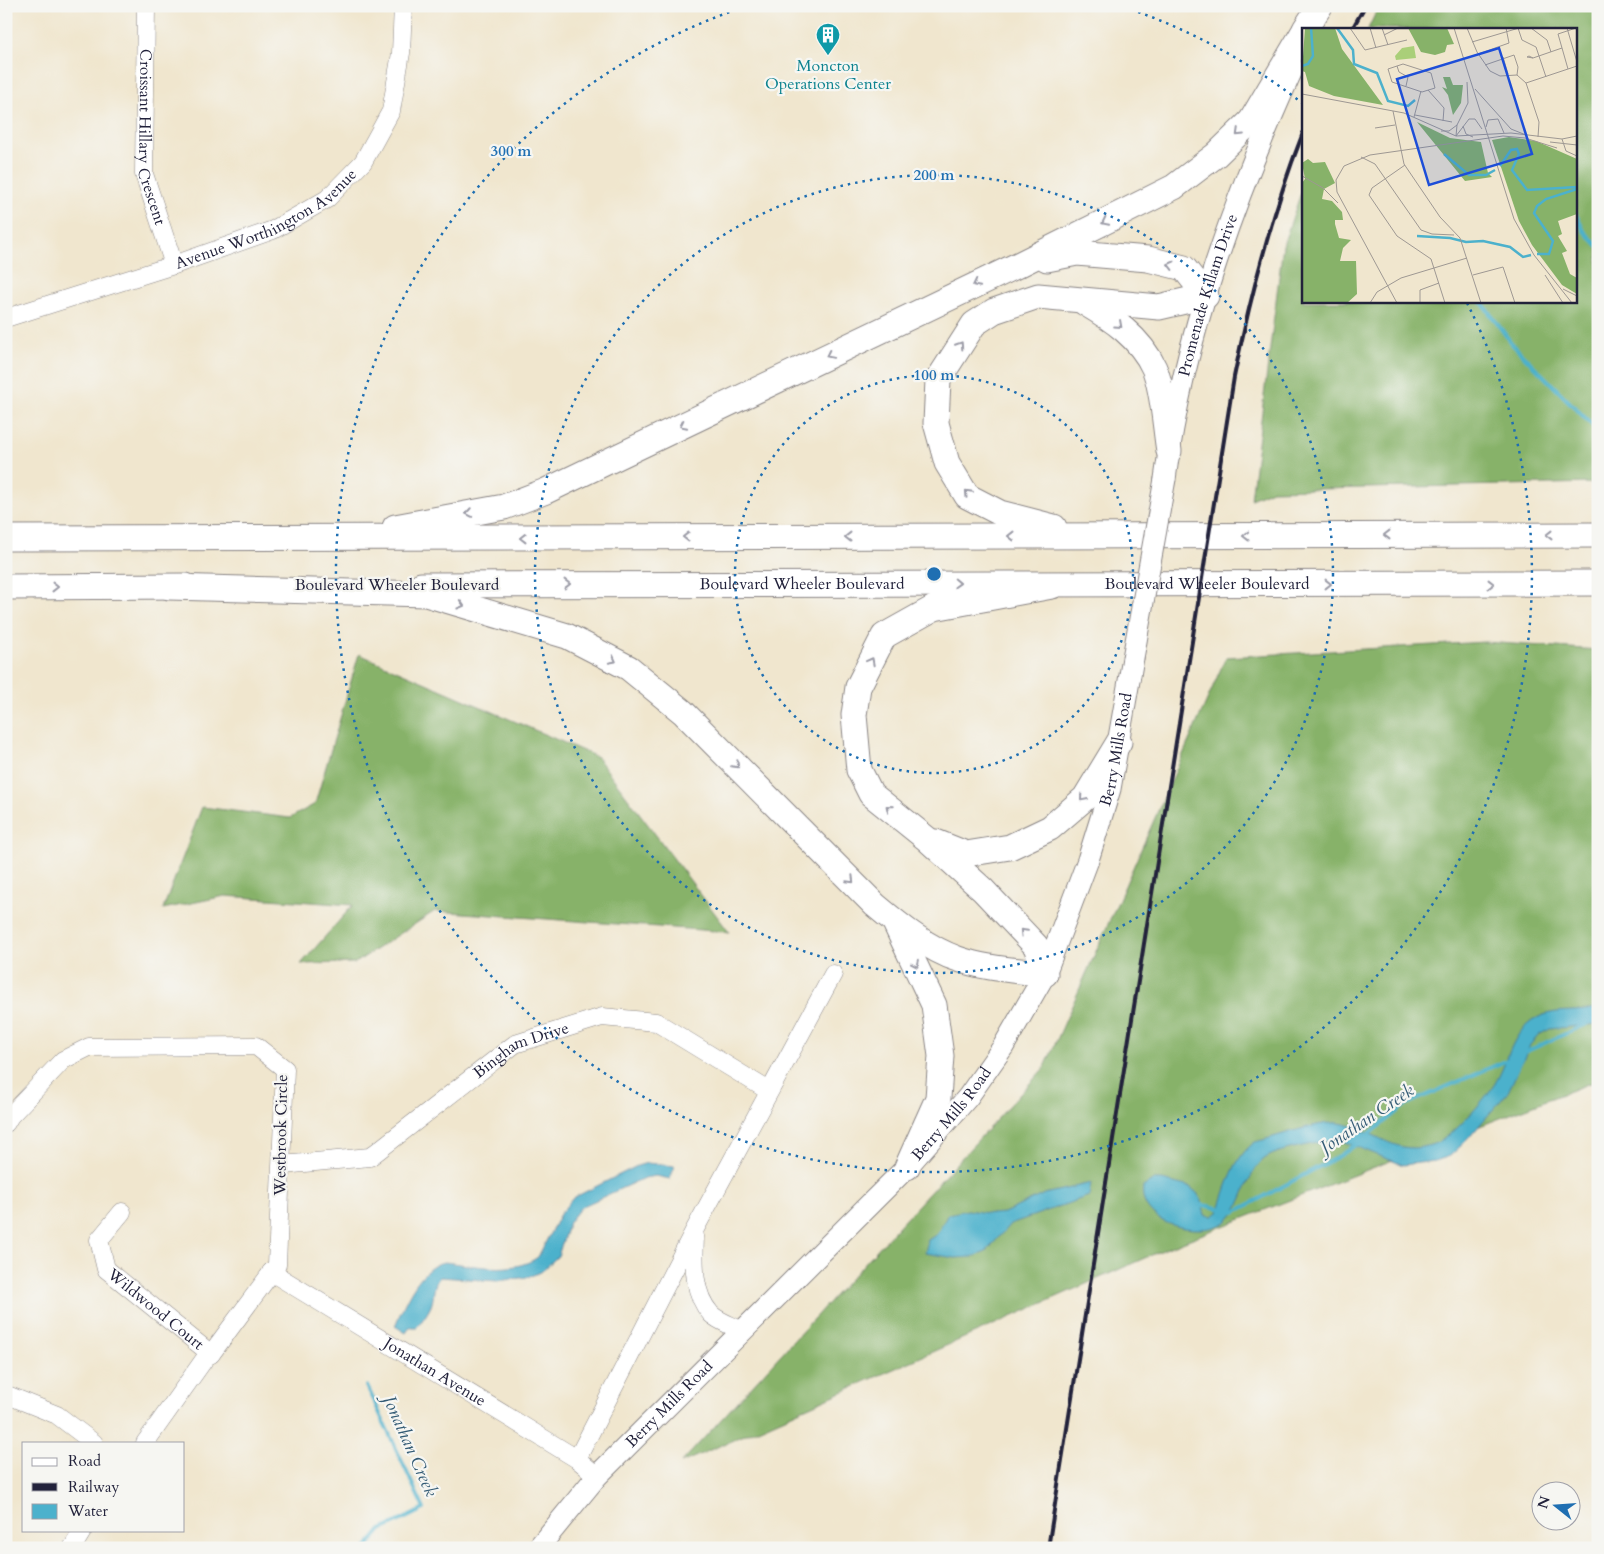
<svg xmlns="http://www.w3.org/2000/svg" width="1604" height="1554" font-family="Cardo,serif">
  <rect width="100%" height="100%" fill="#f6f6f2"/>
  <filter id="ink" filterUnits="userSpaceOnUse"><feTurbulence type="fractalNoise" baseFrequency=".02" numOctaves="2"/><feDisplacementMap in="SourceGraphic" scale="10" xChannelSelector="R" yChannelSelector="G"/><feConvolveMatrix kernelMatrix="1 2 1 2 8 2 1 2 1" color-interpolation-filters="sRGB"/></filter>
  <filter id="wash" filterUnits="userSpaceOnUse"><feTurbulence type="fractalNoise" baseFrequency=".0096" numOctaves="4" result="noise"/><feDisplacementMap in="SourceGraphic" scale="20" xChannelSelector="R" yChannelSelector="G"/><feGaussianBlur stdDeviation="1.12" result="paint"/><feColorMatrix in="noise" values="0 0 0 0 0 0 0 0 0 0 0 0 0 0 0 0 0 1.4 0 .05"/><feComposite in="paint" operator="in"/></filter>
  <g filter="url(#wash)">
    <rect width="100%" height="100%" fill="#f0e6ce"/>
    <!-- forest -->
    <g fill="#87b269" stroke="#546a52">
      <polygon points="1379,6 1598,6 1598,483 1272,490 1251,499 1283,245 1303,187 1303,301 1575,301 1575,29 1368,29"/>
      <polygon points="1485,642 1598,650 1598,1080 1172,1246 681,1463 1045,1067 1226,657"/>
      <polygon points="359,654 597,757 729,932 435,911 355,963 301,964 353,905 225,896 163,909 202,807 290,818 315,804"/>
    </g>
    <!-- water -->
    <g fill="#4cb1cc" stroke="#376a84">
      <path d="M1598,1007v17l-48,5 -11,6 -9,10 -22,47 -41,48 -17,16 -15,5 -32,4 -61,-24 -9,-1c-18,4 -57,9 -70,20 -17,15 -18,44 -35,60 -20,19 -91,8 -85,-33l11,-7h8l28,7 7,6 5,8 3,14 8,1 5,-4c9,-25 15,-54 37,-70 21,-5 64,-21 84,-19 37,5 56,37 97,20 17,-6 48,-43 58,-58 14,-22 16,-49 38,-64 21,-15 44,-6 66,-14z"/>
      <path d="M647,1163l28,3 -5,13 -14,-3 -12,2 -63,29 -12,15 -11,34 -17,16 -13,5 -31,4 -57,-4c-8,8 -5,19 -9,29 -3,7 -9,15 -14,21h-7l-4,6 -11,-7c9,-22 24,-59 49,-64 29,3 69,13 94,-5l22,-43 13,-16 64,-32z"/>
      <polygon points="1091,1183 1089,1196 1010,1224 986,1252 973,1257 955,1258 925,1253 928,1240 937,1234 948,1214 968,1210 992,1214 1004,1213 1044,1194"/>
    </g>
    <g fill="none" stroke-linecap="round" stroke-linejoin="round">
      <!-- stream -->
      <g stroke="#4cb1cc" stroke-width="4">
        <polyline points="1575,213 1584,231 1598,246"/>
        <polyline points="1481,301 1512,344 1598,431"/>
        <polyline points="1525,1052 1587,1024"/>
        <polyline points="1365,1137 1407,1104 1510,1059"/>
        <polyline points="1198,1204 1223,1209"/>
        <polyline points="1230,1211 1235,1212 1341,1155 1358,1143"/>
        <polyline points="366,1548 381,1530 424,1509 367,1386"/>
      </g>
    </g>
  </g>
  <g filter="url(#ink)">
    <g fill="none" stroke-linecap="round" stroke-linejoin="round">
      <defs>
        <g id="minor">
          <path id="s1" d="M146,6l-2,168 30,91"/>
          <path id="s2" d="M6,318l168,-53 99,-35 54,-31 36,-37 28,-51 10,-58 2,-47"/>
          <polyline points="6,1123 10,1116 63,1060 89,1047 256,1046 285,1069 277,1265 211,1354 206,1357 145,1443"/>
          <path id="s3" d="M282,1165l88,-8 145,-113 87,-27 54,5 113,69"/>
          <path id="s4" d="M122,1212l-23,28 7,29 105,85"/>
          <path d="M695,1236c-1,26 -3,57 16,78 7,7 22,12 31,17"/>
          <path id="s5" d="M271,1272l306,187 20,17"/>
          <polyline points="6,1397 10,1396 57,1415 94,1443"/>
          <polyline points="577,1459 695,1229 833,974"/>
          <polyline points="72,1548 83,1530"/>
        </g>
        <g id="major">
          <path id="s6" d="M1165,479c19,-144 69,-280 128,-411"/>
          <path id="s7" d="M538,1548l59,-72 310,-309 61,-70 35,-50 42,-73 43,-114 22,-71 23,-131"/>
        </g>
        <g id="highway">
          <polyline points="1305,29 1320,6"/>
          <polyline points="1047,259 1077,253 1148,259 1184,268 1206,296 1159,307 1038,296 994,311 974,324 938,380 936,423 947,463 967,496 1000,513 1054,527"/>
          <path d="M1085,303c27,16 55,34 69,65 9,20 11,59 15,83"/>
          <polyline points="395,527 504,507 546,491 1020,264 1174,187 1216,155 1251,121 1303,33"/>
          <polyline points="6,538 1598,535"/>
          <path id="s8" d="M421,585c392,-2 785,0 1177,-2"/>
          <polyline points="6,587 186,586"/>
          <path d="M169,587l257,7 141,42 62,32 54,44 192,193c25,21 53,44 83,54 28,10 59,11 87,15l-9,-28 -53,-56 -56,-51 -56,-45 -12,-24 -5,-55 4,-28 26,-51 50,-28 118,-22"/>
          <polyline points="936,842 966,854 1010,847 1050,828 1085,798 1119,742"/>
          <polyline points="896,925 934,1005 941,1056 938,1098 907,1167"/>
        </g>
      </defs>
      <!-- minor casing -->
      <use href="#minor" stroke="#898484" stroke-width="19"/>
      <!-- major casing -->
      <use href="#major" stroke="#898484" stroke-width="23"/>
      <!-- highway casing -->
      <use href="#highway" stroke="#898484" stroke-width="27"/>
      <!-- minor -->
      <use href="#minor" stroke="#fff" stroke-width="18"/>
      <!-- major -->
      <use href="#major" stroke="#fff" stroke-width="21"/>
      <!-- highway -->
      <use href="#highway" stroke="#fff" stroke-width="25"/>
      <!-- rail -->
      <g stroke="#22223b" stroke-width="4">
        <polyline points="1352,29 1365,6"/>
        <path d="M1048,1548l186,-1171c17,-84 38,-165 69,-244"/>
      </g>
      <defs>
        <polyline id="major-bridge" points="1133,658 1165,479"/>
      </defs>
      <!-- major-bridge casing -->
      <use href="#major-bridge" stroke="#898484" stroke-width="23" stroke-linecap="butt"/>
      <!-- major-bridge -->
      <use href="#major-bridge" stroke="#fff" stroke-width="21"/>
    </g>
    <!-- one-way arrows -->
    <defs><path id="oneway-chevron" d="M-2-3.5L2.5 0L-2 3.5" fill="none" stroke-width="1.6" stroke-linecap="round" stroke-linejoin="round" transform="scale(1.25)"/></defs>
    <g stroke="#9c9ca7">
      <use href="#oneway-chevron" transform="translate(1239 133) rotate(136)"/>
      <use href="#oneway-chevron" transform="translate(1105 222) rotate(154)"/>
      <use href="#oneway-chevron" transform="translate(1171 265) rotate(-166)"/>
      <use href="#oneway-chevron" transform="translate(976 284) rotate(154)"/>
      <use href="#oneway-chevron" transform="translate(1119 325) rotate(42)"/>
      <use href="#oneway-chevron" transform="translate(960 345) rotate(-57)"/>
      <use href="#oneway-chevron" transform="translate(829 355) rotate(154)"/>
      <use href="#oneway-chevron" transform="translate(683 425) rotate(154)"/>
      <use href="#oneway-chevron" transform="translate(968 493) rotate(-133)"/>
      <use href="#oneway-chevron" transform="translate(469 513) rotate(170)"/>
      <use href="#oneway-chevron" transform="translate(1387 535) rotate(180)"/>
      <use href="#oneway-chevron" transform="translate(1549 535) rotate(180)"/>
      <use href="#oneway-chevron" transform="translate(1011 536) rotate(180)"/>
      <use href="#oneway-chevron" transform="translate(1246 536) rotate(179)"/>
      <use href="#oneway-chevron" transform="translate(686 537) rotate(180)"/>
      <use href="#oneway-chevron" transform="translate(848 537) rotate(180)"/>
      <use href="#oneway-chevron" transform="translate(523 538) rotate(180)"/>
      <use href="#oneway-chevron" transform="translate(957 583) rotate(2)"/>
      <use href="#oneway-chevron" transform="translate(567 584)"/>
      <use href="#oneway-chevron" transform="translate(1328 584)"/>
      <use href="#oneway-chevron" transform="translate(1491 584)"/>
      <use href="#oneway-chevron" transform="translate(55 587)"/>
      <use href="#oneway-chevron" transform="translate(461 605) rotate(16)"/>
      <use href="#oneway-chevron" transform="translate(613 660) rotate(27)"/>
      <use href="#oneway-chevron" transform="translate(871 661) rotate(-62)"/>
      <use href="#oneway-chevron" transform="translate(736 765) rotate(45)"/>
      <use href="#oneway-chevron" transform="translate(1083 798) rotate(131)"/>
      <use href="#oneway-chevron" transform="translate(889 808) rotate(-141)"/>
      <use href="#oneway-chevron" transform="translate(851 880) rotate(45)"/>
      <use href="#oneway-chevron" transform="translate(1023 932) rotate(-134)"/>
      <use href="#oneway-chevron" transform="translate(916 964) rotate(65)"/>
    </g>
  </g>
  <!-- distance rings -->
  <g fill="none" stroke="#1f6fb2" stroke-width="2.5" stroke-dasharray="2.5 5">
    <circle cx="934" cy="574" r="199"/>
    <circle cx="934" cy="574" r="399"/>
    <path d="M1124 7A598 598 0 0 1 1302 103M1467 303A598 598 0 1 1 744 7"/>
  </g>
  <!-- icons -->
  <defs>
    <symbol id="building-pin" viewBox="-11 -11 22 30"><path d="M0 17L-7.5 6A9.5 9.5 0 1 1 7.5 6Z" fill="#0f9aa8" stroke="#f6f6f2"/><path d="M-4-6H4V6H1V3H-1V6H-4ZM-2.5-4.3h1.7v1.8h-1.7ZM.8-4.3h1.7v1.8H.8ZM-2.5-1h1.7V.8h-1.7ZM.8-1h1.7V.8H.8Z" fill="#fff"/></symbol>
  </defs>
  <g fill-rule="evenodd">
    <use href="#building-pin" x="814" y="21" width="28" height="38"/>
  </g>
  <g text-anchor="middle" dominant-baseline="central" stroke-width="4.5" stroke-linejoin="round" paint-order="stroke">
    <!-- culture labels -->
    <g font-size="16" fill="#0d838f" stroke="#f6f6f2">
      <text x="828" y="66">Moncton<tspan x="828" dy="18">Operations Center</tspan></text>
    </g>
    <!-- street labels -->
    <g font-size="16" fill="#22223b" stroke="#f6f6f2">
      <text stroke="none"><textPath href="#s1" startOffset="132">Croissant Hillary Crescent</textPath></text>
      <text stroke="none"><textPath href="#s2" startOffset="280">Avenue Worthington Avenue</textPath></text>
      <text stroke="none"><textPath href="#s6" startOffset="189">Promenade Killam Drive</textPath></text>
      <text stroke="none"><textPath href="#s8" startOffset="381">Boulevard Wheeler Boulevard</textPath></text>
      <text x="397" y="585">Boulevard Wheeler Boulevard</text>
      <text stroke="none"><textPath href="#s8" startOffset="786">Boulevard Wheeler Boulevard</textPath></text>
      <text stroke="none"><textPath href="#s7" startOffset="1005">Berry Mills Road</textPath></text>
      <text stroke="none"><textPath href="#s3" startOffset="275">Bingham Drive</textPath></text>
      <text stroke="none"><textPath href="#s7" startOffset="600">Berry Mills Road</textPath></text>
      <text transform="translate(281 1135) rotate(-89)">Westbrook Circle</text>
      <text stroke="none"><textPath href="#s4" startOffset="130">Wildwood Court</textPath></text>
      <text stroke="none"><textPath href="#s5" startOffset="192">Jonathan Avenue</textPath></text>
      <text stroke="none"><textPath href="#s7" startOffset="195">Berry Mills Road</textPath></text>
    </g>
    <!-- water labels -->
    <g font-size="18" font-style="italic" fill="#335b75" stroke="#f6f6f2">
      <text transform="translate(1367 1119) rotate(-34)">Jonathan Creek</text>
      <text transform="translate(410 1446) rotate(66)">Jonathan Creek</text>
    </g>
  </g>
  <!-- overview -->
  <g transform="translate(1302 28)">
    <rect width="275" height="275" fill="#f0e6ce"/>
    <path d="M112,18l2,12 -20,2 -1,-4 7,-8z" fill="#aacf79"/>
    <path d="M3,0h30l7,21 41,56 -49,-9 -25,-10 -4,-14 -3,-1zM106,0h39l7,16 -7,1 -2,7 -10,3 -14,-3zM141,49h7l3,8h10l-2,18 -8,12 -5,-20 -6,-8 5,2zM115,94l33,16 31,4 7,31 4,4 -27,4zM207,109l27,4 41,18v55l-19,7 4,13 -4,2 9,15 -5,2 8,21 7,4v16l-15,-9 -30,-40 -13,-24 -27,-81zM6,131l5,4 12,-1 10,21 -11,6 -2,10 10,2 10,11 1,8h-8v4l4,14 12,2 -8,8 -3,13h16l1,33 -10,9h-45v-120l3,-4 -3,-16z" fill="#87b269"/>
    <path fill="none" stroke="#4cb1cc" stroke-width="2.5" d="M35,0l16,22 1,14 23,9 11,28 20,5 7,-6M0,38l6,-2 5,-8 -2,-28M142,126l25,21h17l9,-5M198,138l11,-16 6,-1 2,5 -7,16 15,20 50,-3M115,208l33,2 16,4 17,-1 27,6 13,10 8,-2M235,226h12l4,-13 -19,-28 3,-7 9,-7 31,-10"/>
    <path fill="none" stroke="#9e9893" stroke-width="1" d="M48,0l15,22 42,-10M68,0l6,20M80,0l6,17M152,0l60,191 20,36 38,48M165,0l10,24 13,19 10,5 17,-1 9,8 13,39 -1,15M216,0l4,12 14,7 10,30M229,0l16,12 4,12M265,0l10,34M82,7l14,-7M170,14l47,-14M176,26l31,-11 -3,-15M201,29l5,17M231,30l-6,-1 2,-1 4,2 29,-10M101,36l28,9 4,15 -13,4 -30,-10 -4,-13zM183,37l29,-10 4,12 -1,8M95,38l2,6 9,5 -2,9M266,41l-10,-35 18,-6M224,55l51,-17M173,61l36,40 15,6M126,62l16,18 -1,13M0,66l102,19 52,23 55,-3 51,6 15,-3M91,83l11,53 36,53 20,21 21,65M113,87l37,7M112,89l7,-26M161,98l3,8 7,3M184,99l2,-7 10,-1 6,14M73,100l20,-3M139,103h8l8,-6M154,108l1,-11 11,-22 -1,-21M154,108l13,-17h6l7,10M260,111l4,12 11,5M248,114l27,3M59,129l14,7 46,66 11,4 22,1M103,137l-33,23 -3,7 28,41 34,23 14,44M0,148l21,12 15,15M171,247l30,-8 12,36M243,247l18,28M261,261l14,7M68,275l7,-11 24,-14 66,-20M95,275l-60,-111 -1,-12 8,-14 26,-11 133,-19 22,2 32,10M118,275v-13l19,-7"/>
    <path fill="#1d4ed8" fill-opacity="0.15" stroke="#1d4ed8" stroke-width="2.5" d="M197,20l33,106 -103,31 -32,-106z"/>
    <rect width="275" height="275" fill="none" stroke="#22223b" stroke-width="2.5"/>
  </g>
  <circle cx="934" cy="574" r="8" fill="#1f6fb2" stroke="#f6f6f2" stroke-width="2.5"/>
  <g font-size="15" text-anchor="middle" font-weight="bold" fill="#1f6fb2" stroke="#f6f6f2" stroke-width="4.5" stroke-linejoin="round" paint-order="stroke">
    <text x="511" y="156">300 m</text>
    <text x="934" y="180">200 m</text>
    <text x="934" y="380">100 m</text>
  </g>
  <!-- margin -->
  <rect width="1604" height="1554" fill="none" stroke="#f6f6f2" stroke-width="25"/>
  <!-- legend -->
  <rect x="22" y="1442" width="162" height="90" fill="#f6f6f2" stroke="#a1a1a9"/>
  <rect x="32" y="1458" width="25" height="8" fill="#ffffff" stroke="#a1a1a9"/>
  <text x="68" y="1466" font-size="15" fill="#22223b">Road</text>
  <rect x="32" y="1483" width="25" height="8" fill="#22223b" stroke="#a1a1a9"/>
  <text x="68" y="1492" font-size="15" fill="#22223b">Railway</text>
  <rect x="32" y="1504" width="25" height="15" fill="#4cb1cc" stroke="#a1a1a9"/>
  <text x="68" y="1516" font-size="15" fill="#22223b">Water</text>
  <!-- north arrow -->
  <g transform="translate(1556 1506) rotate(287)"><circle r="24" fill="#f6f6f2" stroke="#a1a1a9"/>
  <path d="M0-4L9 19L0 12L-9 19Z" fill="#1f6fb2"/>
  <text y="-8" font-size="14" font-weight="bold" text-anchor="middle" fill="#22223b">N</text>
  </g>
</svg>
